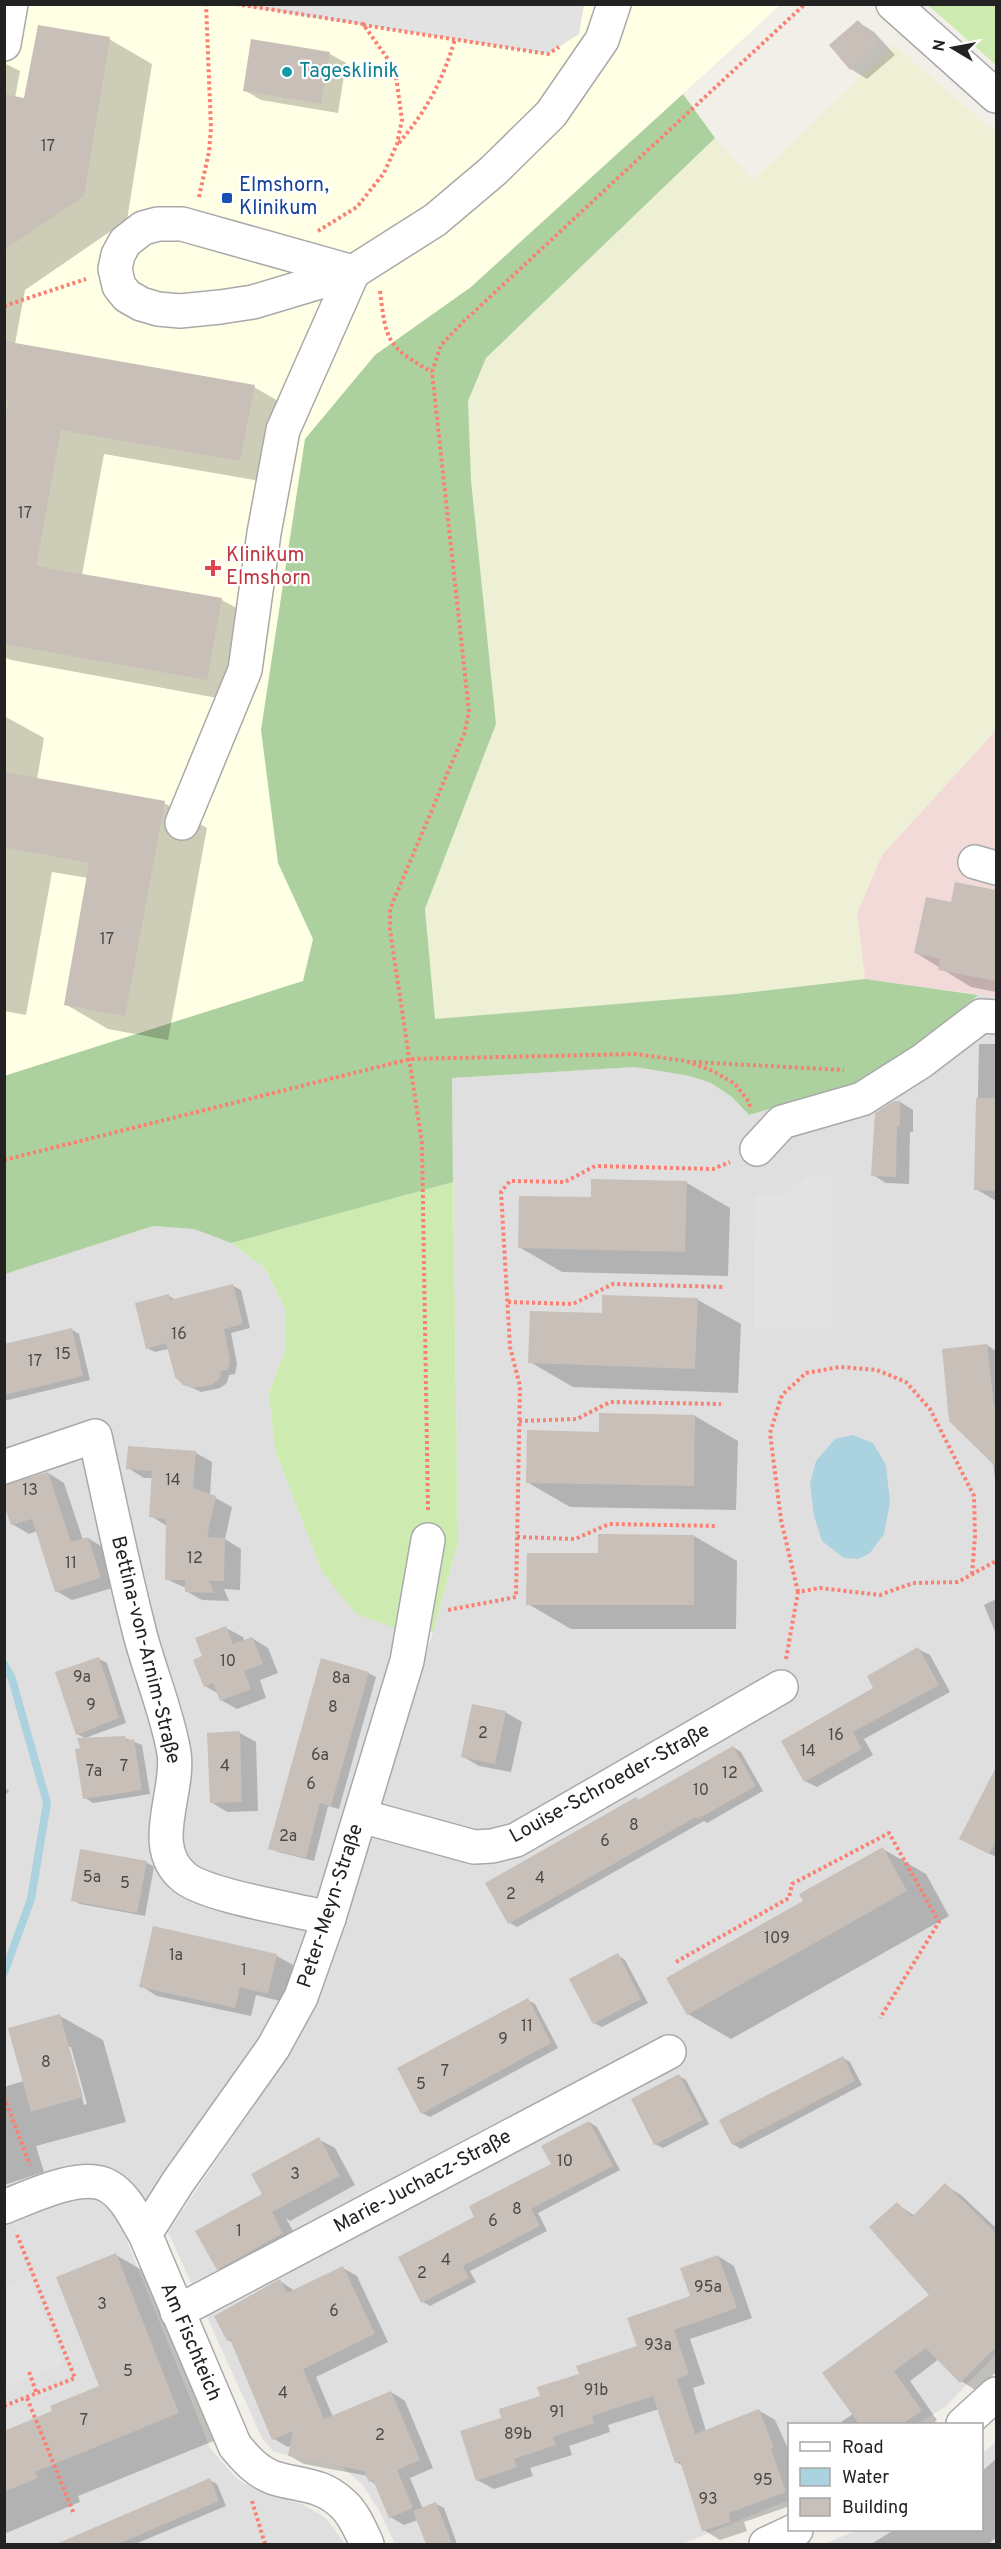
<svg xmlns="http://www.w3.org/2000/svg" width="1001" height="2549" font-family="Overpass,sans-serif">
  <rect width="100%" height="100%" fill="#f2efe9"/>
  <!-- residential -->
  <g fill="#e0dfdf">
    <polygon points="978,995 996,997 996,2354 945,2407 917,2424 790,2424 789,2500 682,2544 395,2544 379,2510 362,2484 341,2466 274,2452 262,2438 168,2232 288,2054 371,1833 433,1632 458,1544 452,1078 635,1067 690,1076 711,1083 732,1097 749,1115 859,1084 918,1046"/>
    <polygon points="153,1226 194,1229 231,1243 265,1268 285,1309 285,1351 269,1393 275,1450 322,1572 403,1631 320,1904 287,1987 259,2040 127,2241 210,2448 238,2480 266,2494 302,2504 326,2518 345,2544 5,2544 4,1274"/>
    <polygon points="996,2442 996,2544 825,2544 857,2530 982,2530 982,2454"/>
  </g>
  <!-- commercial -->
  <polygon fill="#f2dad9" points="996,730 996,997 865,979 857,913 882,855"/>
  <!-- education -->
  <polygon fill="#ffffe5" points="5,5 776,5 778,7 471,287 356,1030 5,1093"/>
  <!-- farmland -->
  <polygon fill="#eef0d5" points="894,45 996,133 996,730 882,855 857,913 865,979 736,994 435,1019 425,909 496,724 471,480 468,402 486,358 715,138 753,180"/>
  <!-- grass -->
  <g fill="#cdebb0">
    <polygon points="928,5 996,5 996,65"/>
    <polygon points="453,1182 458,1543 433,1632 403,1631 356,1614 322,1572 275,1450 269,1393 285,1351 285,1309 265,1268 231,1243"/>
  </g>
  <!-- forest -->
  <polygon fill="#add19e" points="683,94 715,138 486,358 468,401 471,480 496,724 425,909 435,1019 736,994 865,979 978,995 918,1046 859,1084 749,1115 732,1097 711,1083 690,1076 635,1067 452,1078 453,1182 231,1243 194,1229 153,1226 5,1274 4,1076 303,981 313,939 278,863 261,730 305,439 375,355 471,287"/>
  <!-- parking -->
  <g fill="#e2e2e2">
    <polygon points="236,5 584,4 584,5 579,34 548,54"/>
    <polygon points="807,1176 832,1177 832,1328 754,1328 755,1196 784,1195"/>
    <polygon points="29,2277 63,2364 5,2387 5,2287"/>
  </g>
  <!-- water -->
  <polygon fill="#aad3df" points="853,1435 873,1443 886,1465 890,1502 884,1534 870,1553 858,1559 844,1558 822,1541 814,1516 810,1484 816,1461 835,1439"/>
  <!-- shadow -->
  <g fill="#0003" fill-rule="evenodd">
    <polygon points="858,22 874,32 895,55 867,79 851,69 831,46"/>
    <polygon points="109,39 152,64 127,220 25,290 15,344 254,387 297,412 283,485 104,454 82,575 222,600 265,624 250,704 11,660 4,657 4,433 8,416 4,415 4,63 20,71 15,98 25,100"/>
    <polygon points="330,54 346,63 338,113 261,100 244,90"/>
    <polygon points="4,716 44,738 37,779 164,803 207,828 168,1040 108,1029 65,1004 88,878 52,872 26,1015 4,1011"/>
    <polygon points="957,884 996,892 996,992 971,987 916,953 953,904"/>
    <polygon points="979,1044 996,1044 996,1201 976,1189"/>
    <polygon points="895,1102 900,1102 913,1110 913,1132 910,1132 909,1184 886,1183 873,1175 874,1131"/>
    <polygon points="687,1183 730,1208 728,1276 562,1272 519,1247"/>
    <polygon points="233,1286 241,1290 250,1328 231,1333 237,1364 235,1374 229,1375 227,1383 220,1388 201,1392 184,1384 168,1349 155,1352 147,1348 169,1296 176,1300"/>
    <polygon points="698,1300 741,1324 738,1393 573,1387 530,1362 603,1315"/>
    <polygon points="71,1329 79,1334 90,1380 4,1401 4,1346"/>
    <polygon points="987,1345 996,1351 996,1489 993,1461"/>
    <polygon points="695,1416 738,1441 736,1510 570,1507 527,1482 600,1433"/>
    <polygon points="129,1447 196,1453 212,1462 210,1495 232,1507 225,1539 241,1549 240,1590 224,1589 229,1601 202,1600 186,1591 186,1588 166,1579 167,1526 151,1516 153,1478 144,1478 128,1468"/>
    <polygon points="48,1473 64,1483 83,1540 88,1538 104,1548 116,1587 72,1600 56,1591 37,1531 29,1534 12,1524"/>
    <polygon points="694,1536 737,1561 736,1629 571,1629 528,1604 599,1554"/>
    <polygon points="996,1599 996,1634 984,1605"/>
    <polygon points="226,1628 243,1637 244,1641 252,1638 268,1648 278,1673 260,1680 266,1698 237,1709 221,1700 219,1694 205,1686"/>
    <polygon points="918,1649 930,1655 950,1692 864,1739 873,1755 817,1787 805,1781 875,1689"/>
    <polygon points="99,1659 107,1663 126,1723 85,1738 77,1734"/>
    <polygon points="368,1673 376,1677 339,1809 328,1806 314,1861 278,1852 270,1848"/>
    <polygon points="505,1712 522,1722 511,1772 479,1766 462,1756"/>
    <polygon points="240,1733 256,1742 258,1811 227,1812 211,1802"/>
    <polygon points="125,1738 142,1745 150,1794 93,1803 85,1798"/>
    <polygon points="733,1747 741,1752 763,1791 707,1823 704,1821 517,1927 510,1923 636,1799 640,1801"/>
    <polygon points="4,1787 9,1791 4,1797"/>
    <polygon points="984,1795 996,1802 996,1857 968,1843"/>
    <polygon points="883,1849 926,1874 949,1916 731,2039 688,2014 805,1902"/>
    <polygon points="146,1862 154,1867 145,1916 80,1904 73,1900"/>
    <polygon points="154,1928 277,1956 293,1965 284,2002 256,1995 251,2016 157,1996 141,1986"/>
    <polygon points="617,1955 625,1960 648,2003 602,2027 594,2023"/>
    <polygon points="528,2000 535,2004 558,2048 430,2117 422,2113"/>
    <path d="M60,2016l43,24 23,82 -90,24 8,26 -40,13v-98l20,-6zM68,2047h3l16,57 -3,1z"/>
    <polygon points="842,2057 850,2062 862,2085 741,2149 733,2144"/>
    <polygon points="679,2076 686,2080 709,2124 663,2148 655,2144"/>
    <polygon points="589,2122 597,2127 620,2170 538,2213 547,2231 470,2271 476,2282 430,2306 423,2302 476,2218 553,2164"/>
    <polygon points="318,2139 335,2148 355,2185 290,2221 286,2218 299,2242 234,2278 218,2269 264,2194"/>
    <polygon points="945,2185 961,2195 996,2228 996,2372 977,2391 961,2381 939,2359 910,2381 937,2420 932,2424 838,2424 853,2414 931,2295 897,2204 915,2216"/>
    <polygon points="116,2255 159,2280 221,2438 78,2496 80,2502 4,2534 4,2433 54,2412 101,2387"/>
    <polygon points="718,2256 734,2266 752,2318 690,2339 705,2384 693,2388 706,2431 758,2410 775,2420 790,2453 790,2506 744,2522 747,2531 720,2540 704,2530 683,2466 676,2462 659,2409 608,2425 610,2432 569,2446 572,2455 530,2468 533,2476 494,2489 477,2480 503,2419 581,2375 639,2347 691,2297"/>
    <polygon points="343,2268 357,2276 388,2342 316,2377 333,2417 391,2392 405,2401 433,2468 410,2478 423,2509 436,2504 444,2508 457,2544 427,2544 418,2520 404,2525 390,2517 377,2485 370,2481 368,2476 304,2464 290,2456 292,2445 288,2447 274,2439 233,2343 228,2340 280,2281 295,2291"/>
    <polygon points="996,2459 996,2538 988,2544 871,2544 894,2530 982,2530 982,2471"/>
    <polygon points="209,2480 217,2484 226,2506 135,2544 59,2544"/>
  </g>
  <g fill="none" stroke-linecap="round" stroke-linejoin="round">
    <!-- stream -->
    <polyline stroke="#aad3df" stroke-width="8" points="4,1664 12,1679 47,1803 31,1899 4,1973"/>
  </g>
  <!-- building -->
  <g fill="#c7bfb8">
    <polygon points="858,20 879,45 850,70 829,45"/>
    <polygon points="38,25 110,37 84,196 4,250 4,94 24,98"/>
    <polygon points="251,39 330,52 321,104 243,91"/>
    <polygon points="4,341 255,385 240,461 61,430 36,566 222,598 207,680 4,644 4,425 9,400 4,399"/>
    <polygon points="4,772 165,801 125,1016 64,1005 89,863 4,847"/>
    <polygon points="955,882 996,890 996,981 938,970 940,959 914,953 926,897 951,902"/>
    <polygon points="976,1098 996,1098 996,1191 974,1190"/>
    <polygon points="894,1101 900,1101 900,1126 897,1126 896,1177 871,1176 875,1113"/>
    <polygon points="591,1179 687,1181 685,1252 518,1248 519,1196 591,1197"/>
    <polygon points="233,1284 243,1324 224,1329 230,1359 228,1370 221,1371 220,1378 212,1385 192,1388 183,1385 175,1377 166,1343 146,1349 135,1303 169,1294 170,1300"/>
    <polygon points="602,1295 698,1298 695,1369 528,1363 530,1311 602,1313"/>
    <polygon points="72,1328 83,1376 4,1395 4,1344"/>
    <polygon points="987,1344 994,1406 996,1408 996,1467 949,1421 942,1349"/>
    <polygon points="599,1413 695,1415 694,1486 526,1483 527,1430 599,1432"/>
    <polygon points="128,1446 196,1451 193,1488 216,1496 207,1537 225,1538 224,1581 209,1581 214,1593 185,1592 185,1580 165,1580 166,1519 149,1517 152,1471 126,1469"/>
    <polygon points="48,1472 71,1542 88,1537 101,1578 55,1592 32,1519 11,1525 4,1505 4,1485"/>
    <polygon points="598,1534 694,1535 694,1605 526,1605 527,1553 598,1553"/>
    <polygon points="226,1626 233,1644 252,1637 263,1664 244,1671 251,1689 220,1701 213,1683 204,1687 193,1660 202,1656 195,1638"/>
    <polygon points="918,1647 939,1685 853,1732 862,1749 804,1782 781,1741 873,1688 867,1676"/>
    <polygon points="99,1657 119,1718 76,1735 55,1672"/>
    <polygon points="321,1658 369,1672 331,1806 320,1803 306,1858 268,1849"/>
    <polygon points="472,1704 506,1711 495,1764 461,1757"/>
    <polygon points="240,1731 242,1802 210,1803 207,1733"/>
    <polygon points="125,1736 127,1741 134,1739 142,1790 83,1799 75,1749 80,1748 77,1738"/>
    <polygon points="733,1746 756,1786 698,1819 696,1817 508,1924 485,1883 636,1797 638,1800"/>
    <polygon points="996,1767 996,1840 989,1854 959,1839"/>
    <polygon points="883,1847 907,1891 687,2015 666,1978 803,1901 799,1894"/>
    <polygon points="80,1849 147,1861 137,1913 71,1901"/>
    <polygon points="153,1926 277,1954 268,1994 240,1987 235,2008 139,1987"/>
    <polygon points="618,1953 641,1999 593,2024 569,1979"/>
    <polygon points="528,1998 551,2043 421,2114 397,2068"/>
    <polygon points="60,2014 83,2097 31,2112 8,2028"/>
    <polygon points="843,2056 855,2081 732,2145 719,2120"/>
    <polygon points="679,2074 703,2120 654,2145 631,2099"/>
    <polygon points="589,2121 613,2166 531,2209 540,2226 463,2266 469,2278 421,2303 398,2257 474,2217 469,2206 551,2164 541,2146"/>
    <polygon points="319,2137 340,2176 272,2212 270,2208 283,2233 217,2270 195,2231 262,2194 251,2174"/>
    <polygon points="945,2183 996,2233 996,2347 960,2383 926,2348 894,2371 922,2411 902,2424 859,2424 822,2373 929,2295 869,2227 897,2202 912,2217"/>
    <polygon points="116,2253 179,2413 35,2472 38,2478 4,2492 4,2431 52,2411 50,2406 99,2386 56,2277"/>
    <polygon points="718,2255 737,2308 674,2330 689,2374 677,2379 695,2434 759,2409 774,2448 771,2449 786,2492 729,2513 731,2522 702,2531 680,2461 675,2463 653,2396 592,2416 594,2423 553,2437 556,2445 514,2459 517,2467 476,2481 460,2431 501,2418 499,2409 540,2396 537,2387 579,2374 576,2366 637,2346 627,2318 690,2296 680,2268"/>
    <polygon points="343,2266 375,2334 303,2369 324,2419 391,2391 420,2460 397,2470 413,2508 389,2518 373,2480 369,2482 364,2471 288,2456 293,2431 272,2440 230,2339 227,2341 214,2316 280,2279 287,2293"/>
    <polygon points="210,2478 219,2501 118,2544 56,2544"/>
    <polygon points="436,2502 452,2544 426,2544 413,2511"/>
  </g>
  <g fill="none" stroke-linecap="round" stroke-linejoin="round">
    <defs>
      <g id="minor">
        <polyline points="893,4 996,96"/>
        <polyline points="4,44 11,4"/>
        <polyline points="353,272 182,224 158,224 143,228 125,242 118,255 115,269 119,286 127,296 141,304 158,309 180,311 220,307 253,302 353,272 435,220 493,171 551,114 602,40 614,4"/>
        <polyline points="182,823 245,670 264,533 283,430 353,272"/>
        <polyline points="975,862 996,868"/>
        <polyline points="757,1149 782,1122 862,1099 922,1061 981,1016 996,1017"/>
        <path d="M4,1467l91,-31c14,63 27,127 43,190 10,43 29,84 36,127 6,41 -28,94 11,125 23,18 112,32 144,40"/>
        <polyline points="361,1816 474,1847 492,1846 516,1840 781,1687"/>
        <path d="M4,2207c26,-10 78,-36 104,-21 18,10 27,32 37,48l90,212c11,13 22,26 39,32 26,8 47,5 69,26 11,10 18,27 24,40"/>
        <polyline points="145,2234 178,2182 273,2048 301,1997 329,1918 407,1661 428,1540"/>
        <polyline points="177,2312 669,2052"/>
        <polyline points="963,2424 996,2394"/>
        <polyline points="766,2544 796,2530"/>
      </g>
    </defs>
    <!-- minor casing -->
    <use href="#minor" stroke="#a9a9a9" stroke-width="36"/>
    <!-- path -->
    <g stroke="#fa8072" stroke-width="4" stroke-dasharray="3 3" stroke-linecap="butt">
      <polyline points="236,4 363,24 395,69 402,120 397,144 384,173 357,207 318,231"/>
      <polyline points="363,25 548,54 559,47"/>
      <path d="M399,143c28,-33 44,-63 56,-104"/>
      <polyline points="199,197 209,152 211,128 206,4"/>
      <path d="M380,291c6,50 7,56 52,81"/>
      <polyline points="4,306 86,279"/>
      <polyline points="693,1062 844,1070"/>
      <polyline points="4,1160 410,1059 635,1054 686,1061 713,1071 735,1084 749,1102 751,1110"/>
      <polyline points="508,1302 573,1304 613,1284 723,1287"/>
      <polyline points="519,1421 577,1419 610,1402 721,1404"/>
      <polyline points="428,1510 422,1144 390,930 390,909 464,734 469,712 432,372 441,345 463,322 805,4"/>
      <polyline points="517,1537 575,1539 609,1524 718,1526"/>
      <polyline points="798,1592 781,1520 770,1433 782,1395 806,1373 840,1367 877,1370 906,1382 930,1409 974,1496 975,1536 972,1575"/>
      <polyline points="448,1610 516,1597 520,1386 510,1347 501,1192 510,1181 565,1182 595,1166 713,1169 730,1162"/>
      <polyline points="786,1659 798,1592 820,1588 880,1595 913,1583 958,1582 996,1561"/>
      <polyline points="676,1962 789,1898 792,1884 889,1833 939,1922 880,2018"/>
      <polyline points="4,2097 30,2165"/>
      <polyline points="29,2372 37,2394"/>
      <polyline points="27,2398 74,2514"/>
      <polyline points="4,2406 75,2378 17,2235"/>
      <polyline points="252,2501 265,2544"/>
    </g>
    <!-- minor -->
    <use href="#minor" stroke="#fff" stroke-width="33"/>
  </g>
  <!-- markers -->
  <circle fill="#0f9aa8" stroke="#fff" stroke-width="2" cx="287" cy="72" r="6"/>
  <rect fill="#1a4fb4" stroke="#fff" stroke-width="2" x="221" y="192" width="12" height="12" rx="3"/>
  <path fill="#e0444e" stroke="#fff" stroke-width="2" d="M210 559h6v6h6v6h-6v6h-6v-6h-6v-6h6z"/>
  <g text-anchor="middle" dominant-baseline="central" stroke-width="4.5" stroke-linejoin="round" paint-order="stroke">
    <!-- number labels -->
    <g font-size="16" fill="#4b4948">
      <text x="48" y="147">17</text>
      <text x="25" y="514">17</text>
      <text x="107" y="940">17</text>
      <text x="179" y="1335">16</text>
      <text x="63" y="1355">15</text>
      <text x="35" y="1362">17</text>
      <text x="173" y="1481">14</text>
      <text x="30" y="1491">13</text>
      <text x="195" y="1559">12</text>
      <text x="71" y="1564">11</text>
      <text x="228" y="1662">10</text>
      <text x="82" y="1678">9a</text>
      <text x="341" y="1679">8a</text>
      <text x="91" y="1706">9</text>
      <text x="333" y="1708">8</text>
      <text x="483" y="1734">2</text>
      <text x="836" y="1736">16</text>
      <text x="808" y="1752">14</text>
      <text x="320" y="1756">6a</text>
      <text x="124" y="1767">7</text>
      <text x="225" y="1767">4</text>
      <text x="94" y="1772">7a</text>
      <text x="730" y="1774">12</text>
      <text x="311" y="1785">6</text>
      <text x="701" y="1791">10</text>
      <text x="634" y="1826">8</text>
      <text x="288" y="1837">2a</text>
      <text x="605" y="1842">6</text>
      <text x="92" y="1878">5a</text>
      <text x="540" y="1879">4</text>
      <text x="125" y="1884">5</text>
      <text x="511" y="1895">2</text>
      <text x="777" y="1939">109</text>
      <text x="176" y="1956">1a</text>
      <text x="244" y="1971">1</text>
      <text x="527" y="2027">11</text>
      <text x="503" y="2040">9</text>
      <text x="46" y="2063">8</text>
      <text x="445" y="2072">7</text>
      <text x="421" y="2085">5</text>
      <text x="565" y="2162">10</text>
      <text x="295" y="2175">3</text>
      <text x="517" y="2210">8</text>
      <text x="493" y="2222">6</text>
      <text x="239" y="2232">1</text>
      <text x="446" y="2261">4</text>
      <text x="422" y="2274">2</text>
      <text x="708" y="2288">95a</text>
      <text x="102" y="2305">3</text>
      <text x="334" y="2312">6</text>
      <text x="658" y="2346">93a</text>
      <text x="128" y="2372">5</text>
      <text x="596" y="2391">91b</text>
      <text x="283" y="2394">4</text>
      <text x="557" y="2413">91</text>
      <text x="84" y="2421">7</text>
      <text x="518" y="2435">89b</text>
      <text x="380" y="2436">2</text>
      <text x="763" y="2481">95</text>
      <text x="708" y="2500">93</text>
    </g>
    <!-- culture labels -->
    <g font-size="20" fill="#0d838f" stroke="#fff" text-anchor="start">
      <text x="299" y="72">Tagesklinik</text>
    </g>
    <!-- transit labels -->
    <g font-size="20" fill="#164399" stroke="#fff" text-anchor="start">
      <text x="239" y="186">Elmshorn,<tspan x="239" dy="23">Klinikum</tspan></text>
    </g>
    <!-- health labels -->
    <g font-size="20" fill="#be3a42" stroke="#fff" text-anchor="start">
      <text x="226" y="556">Klinikum<tspan x="226" dy="23">Elmshorn</tspan></text>
    </g>
    <!-- street labels -->
    <g font-size="20" fill="#222" stroke="#fff">
      <text transform="translate(145 1650) rotate(76)">Bettina-von-Arnim-Straße</text>
      <text transform="translate(610 1784) rotate(-29)">Louise-Schroeder-Straße</text>
      <text transform="translate(331 1906) rotate(-72)">Peter-Meyn-Straße</text>
      <text transform="translate(423 2182) rotate(-28)">Marie-Juchacz-Straße</text>
      <text transform="translate(190 2342) rotate(67)">Am Fischteich</text>
    </g>
  </g>
  <!-- border -->
  <rect width="1001" height="2549" fill="none" stroke="#222222" stroke-width="12"/>
  <!-- legend -->
  <rect x="788" y="2423" width="195" height="108" fill="#ffffff" stroke="#a7a7a7" stroke-width="1.5"/>
  <rect x="800" y="2442" width="30" height="9" fill="#ffffff" stroke="#a7a7a7" stroke-width="1.5"/>
  <text x="842" y="2453" font-size="18" fill="#222222">Road</text>
  <rect x="800" y="2468" width="30" height="18" fill="#aad3df" stroke="#a7a7a7" stroke-width="1.5"/>
  <text x="842" y="2483" font-size="18" fill="#222222">Water</text>
  <rect x="800" y="2498" width="30" height="18" fill="#c7bfb8" stroke="#a7a7a7" stroke-width="1.5"/>
  <text x="842" y="2513" font-size="18" fill="#222222">Building</text>
  <!-- north arrow -->
  <g transform="translate(953 48) rotate(280)" stroke="#ffffff" stroke-width="4.5" paint-order="stroke">
  <path d="M0-4.5L10 22L0 15L-10 22Z" fill="#222222"/>
  <text y="-9" font-size="16" font-weight="bold" text-anchor="middle" fill="#222222">N</text>
  </g>
</svg>
